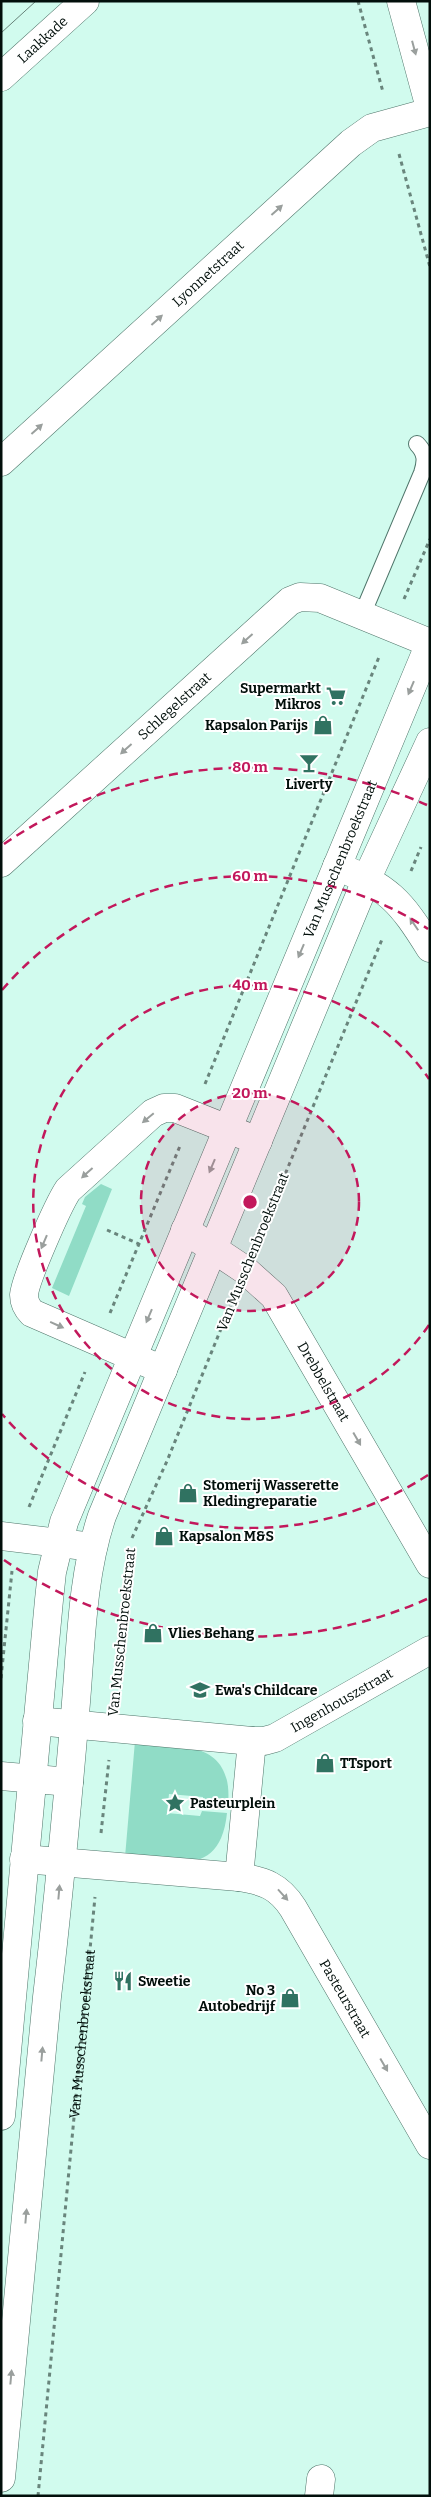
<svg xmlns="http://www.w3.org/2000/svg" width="431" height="2497" font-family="Bitter,serif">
  <rect width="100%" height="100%" fill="#d1fbee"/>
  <!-- green -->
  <g fill="#90dcc6">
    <polygon points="101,1184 112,1189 69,1296 52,1288 86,1206 82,1204 85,1197"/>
    <path d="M135,1741c47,5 99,0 93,64l-25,-2v-6l-34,-3 -2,19 33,3 2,-5 25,2c-7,66 -53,48 -102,44z"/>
  </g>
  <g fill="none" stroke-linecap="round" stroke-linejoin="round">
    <defs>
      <path id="lane" d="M362,615l60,-142c4,-12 4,-20 -5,-29"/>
      <g id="street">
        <path id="s2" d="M1,77l84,-76"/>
        <path id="s3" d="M1,462l350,-319 21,-15 58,-16"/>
        <path id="s4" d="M1,863l289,-262 10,-4 20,1 110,45"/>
        <path d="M337,866c52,22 63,34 93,82"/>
        <path id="s5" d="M185,1230l60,40 29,26 156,268"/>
        <path d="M163,1370l-131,-57c-5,-5 -8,-11 -8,-18 1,-15 34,-90 44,-105l85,-77 11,-5h11l83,33"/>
        <polyline points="1,1536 93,1547"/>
        <polyline points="37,1721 252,1741 239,1877"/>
        <path id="s6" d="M252,1741h12l11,-3 155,-88"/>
        <polyline points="1,1776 69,1782"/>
        <path id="s7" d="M24,1859l215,18c25,4 40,9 54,31l137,237"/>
        <polyline points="319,2496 321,2479"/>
      </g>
      <g id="secondary">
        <polyline points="401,1 430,108"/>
        <path id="s8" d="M1,2116l48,-516 3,-28 12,-50 366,-879"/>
        <path d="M1,2478l46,-481c11,-94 20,-189 28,-283 6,-65 6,-136 27,-198l265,-638 63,-136"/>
      </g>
    </defs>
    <!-- lane casing -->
    <use href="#lane" stroke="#4f756a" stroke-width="18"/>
    <!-- street casing -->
    <use href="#street" stroke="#4f756a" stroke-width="29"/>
    <!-- secondary casing -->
    <use href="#secondary" stroke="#4f756a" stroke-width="29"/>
    <!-- path -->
    <g stroke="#69857c" stroke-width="3" stroke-dasharray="4 4" stroke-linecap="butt">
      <polyline points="358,1 383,92"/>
      <polyline points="399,154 430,267"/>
      <polyline points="404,599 430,539"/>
      <polyline points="411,871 421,847"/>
      <polyline points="205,1084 379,657"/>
      <polyline points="107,1230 139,1244"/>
      <polyline points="258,1240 383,937"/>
      <polyline points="110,1313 180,1146"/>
      <polyline points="29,1507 85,1372"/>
      <polyline points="132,1538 167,1461 232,1302"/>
      <polyline points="1,1678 12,1571"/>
      <polyline points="115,1696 128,1556"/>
      <polyline points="101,1833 109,1760"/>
      <path id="s1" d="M38,2496l57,-599"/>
    </g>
    <!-- lane -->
    <use href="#lane" stroke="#fff" stroke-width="16"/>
    <!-- street -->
    <use href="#street" stroke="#fff" stroke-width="28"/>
    <!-- secondary -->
    <use href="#secondary" stroke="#fff" stroke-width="28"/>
    <!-- tram -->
    <polyline stroke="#678279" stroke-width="1" points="1,33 36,1"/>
  </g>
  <!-- one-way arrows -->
  <defs><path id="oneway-solid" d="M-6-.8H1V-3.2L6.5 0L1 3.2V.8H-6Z" transform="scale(1.25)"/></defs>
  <g fill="#9a9f9d">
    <use href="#oneway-solid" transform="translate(414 48) rotate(75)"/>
    <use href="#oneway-solid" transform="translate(277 210) rotate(-42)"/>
    <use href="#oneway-solid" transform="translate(157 320) rotate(-42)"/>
    <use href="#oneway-solid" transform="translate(37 429) rotate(-42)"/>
    <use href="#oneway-solid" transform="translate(247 639) rotate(138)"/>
    <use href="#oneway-solid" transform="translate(411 688) rotate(113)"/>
    <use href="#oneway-solid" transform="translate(126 749) rotate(138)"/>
    <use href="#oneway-solid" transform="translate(414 924) rotate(-124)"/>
    <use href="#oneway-solid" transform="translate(301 951) rotate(113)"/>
    <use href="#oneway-solid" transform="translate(148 1118) rotate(140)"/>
    <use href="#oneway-solid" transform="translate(212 1166) rotate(113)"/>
    <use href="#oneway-solid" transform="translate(87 1173) rotate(138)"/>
    <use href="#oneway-solid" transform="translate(44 1242) rotate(113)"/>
    <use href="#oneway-solid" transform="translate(149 1316) rotate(113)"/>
    <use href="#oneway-solid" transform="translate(57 1325) rotate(24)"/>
    <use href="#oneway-solid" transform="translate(357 1439) rotate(60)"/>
    <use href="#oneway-solid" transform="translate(59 1892) rotate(-85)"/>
    <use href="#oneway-solid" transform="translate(283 1895) rotate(48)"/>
    <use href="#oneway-solid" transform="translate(42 2054) rotate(-85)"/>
    <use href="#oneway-solid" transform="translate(384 2065) rotate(60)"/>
    <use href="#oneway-solid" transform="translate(26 2216) rotate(-85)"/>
    <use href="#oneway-solid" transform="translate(11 2377) rotate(-85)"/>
  </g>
  <!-- distance rings -->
  <circle cx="250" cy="1202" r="109" fill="#c2185b" fill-opacity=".12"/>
  <g fill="none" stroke="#c2185b" stroke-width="2.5" stroke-dasharray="9 6">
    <circle cx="250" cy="1202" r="109"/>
    <path d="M429 1325A217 217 0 1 1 429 1079"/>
    <path d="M428 1475A326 326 0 0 1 2 1414M2 990A326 326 0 0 1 428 929"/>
    <path d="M427 1599A435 435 0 0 1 4 1560M4 844A435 435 0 0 1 427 805"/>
  </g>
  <!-- icons -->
  <defs>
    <symbol id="supermarket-bare" viewBox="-9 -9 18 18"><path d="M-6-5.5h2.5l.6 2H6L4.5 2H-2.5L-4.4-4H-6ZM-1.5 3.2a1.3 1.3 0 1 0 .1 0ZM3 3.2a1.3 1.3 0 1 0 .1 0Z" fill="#307261" stroke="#fff" stroke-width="2.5" paint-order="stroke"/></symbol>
    <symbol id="shop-bare" viewBox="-9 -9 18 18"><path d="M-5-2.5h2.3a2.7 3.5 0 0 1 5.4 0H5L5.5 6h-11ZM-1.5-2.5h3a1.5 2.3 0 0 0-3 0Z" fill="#307261" stroke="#fff" stroke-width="2.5" paint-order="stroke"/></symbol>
    <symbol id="bar-bare" viewBox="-9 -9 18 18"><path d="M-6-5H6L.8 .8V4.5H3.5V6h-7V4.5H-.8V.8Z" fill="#307261" stroke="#fff" stroke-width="2.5" paint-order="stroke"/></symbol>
    <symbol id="school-bare" viewBox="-9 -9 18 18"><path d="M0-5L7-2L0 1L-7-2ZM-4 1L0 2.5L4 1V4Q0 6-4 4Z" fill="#307261" stroke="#fff" stroke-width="2.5" paint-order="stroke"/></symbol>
    <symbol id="sight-bare" viewBox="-9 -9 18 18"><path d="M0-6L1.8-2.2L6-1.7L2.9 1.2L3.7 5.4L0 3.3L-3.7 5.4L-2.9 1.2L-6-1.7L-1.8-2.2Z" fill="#307261" stroke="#fff" stroke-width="2.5" paint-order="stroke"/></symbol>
    <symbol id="restaurant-bare" viewBox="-9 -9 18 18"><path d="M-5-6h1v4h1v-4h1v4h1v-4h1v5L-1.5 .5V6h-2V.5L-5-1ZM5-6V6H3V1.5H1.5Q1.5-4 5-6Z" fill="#307261" stroke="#fff" stroke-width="2.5" paint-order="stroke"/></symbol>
  </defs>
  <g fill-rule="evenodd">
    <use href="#supermarket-bare" x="322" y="682" width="28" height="28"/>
    <use href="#shop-bare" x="309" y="711" width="28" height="28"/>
    <use href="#bar-bare" x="295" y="749" width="28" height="28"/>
    <use href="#shop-bare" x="174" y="1479" width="28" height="28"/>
    <use href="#shop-bare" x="150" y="1522" width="28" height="28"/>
    <use href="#shop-bare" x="139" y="1619" width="28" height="28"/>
    <use href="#school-bare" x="186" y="1676" width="28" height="28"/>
    <use href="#shop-bare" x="311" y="1749" width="28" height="28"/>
    <use href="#sight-bare" x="161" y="1789" width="28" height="28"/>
    <use href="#restaurant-bare" x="109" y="1967" width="28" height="28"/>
    <use href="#shop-bare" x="276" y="1984" width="28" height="28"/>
  </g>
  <g text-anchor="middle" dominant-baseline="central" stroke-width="4" stroke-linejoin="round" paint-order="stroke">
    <!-- street labels -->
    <g font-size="14" fill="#020f0b" stroke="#fff">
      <text stroke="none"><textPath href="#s2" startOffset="56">Laakkade</textPath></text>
      <text stroke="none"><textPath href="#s3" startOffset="280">Lyonnetstraat</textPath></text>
      <text stroke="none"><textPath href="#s4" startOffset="234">Schlegelstraat</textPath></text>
      <text stroke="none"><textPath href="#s8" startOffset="1316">Van Musschenbroekstraat</textPath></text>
      <text transform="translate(253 1252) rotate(-68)">Van Musschenbroekstraat</text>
      <text stroke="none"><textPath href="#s5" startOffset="210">Drebbelstraat</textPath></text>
      <text transform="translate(122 1632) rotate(-84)">Van Musschenbroekstraat</text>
      <text stroke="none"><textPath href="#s6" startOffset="100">Ingenhouszstraat</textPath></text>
      <text stroke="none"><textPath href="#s7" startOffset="385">Pasteurstraat</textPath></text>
      <text stroke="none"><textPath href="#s1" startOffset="464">Van Musschenbroekstraat</textPath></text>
    </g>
    <!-- poi labels -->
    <g font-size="14" font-weight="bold" fill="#020f0b" stroke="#fff" text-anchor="start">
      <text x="321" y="688" text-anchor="end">Supermarkt<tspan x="321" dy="16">Mikros</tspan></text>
      <text x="308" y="725" text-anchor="end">Kapsalon Parijs</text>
      <text x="309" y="784" text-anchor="middle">Liverty</text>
      <text x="203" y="1485">Stomerij Wasserette<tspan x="203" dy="16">Kledingreparatie</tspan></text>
      <text x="179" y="1536">Kapsalon M&amp;S</text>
      <text x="168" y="1633">Vlies Behang</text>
      <text x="215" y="1690">Ewa's Childcare</text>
      <text x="340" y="1763">TTsport</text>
      <text x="190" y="1803">Pasteurplein</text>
      <text x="138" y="1981">Sweetie</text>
      <text x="275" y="1990" text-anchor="end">No 3<tspan x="275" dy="16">Autobedrijf</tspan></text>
    </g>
  </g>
  <circle cx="250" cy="1202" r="8" fill="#c2185b" stroke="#fff" stroke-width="2.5"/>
  <g font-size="15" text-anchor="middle" font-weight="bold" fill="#c2185b" stroke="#fff" stroke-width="4" stroke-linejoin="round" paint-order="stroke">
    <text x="250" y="772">80 m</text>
    <text x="250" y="881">60 m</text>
    <text x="250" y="990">40 m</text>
    <text x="250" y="1098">20 m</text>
  </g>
  <!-- border -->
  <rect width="431" height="2497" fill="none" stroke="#020f0b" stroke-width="5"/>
</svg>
